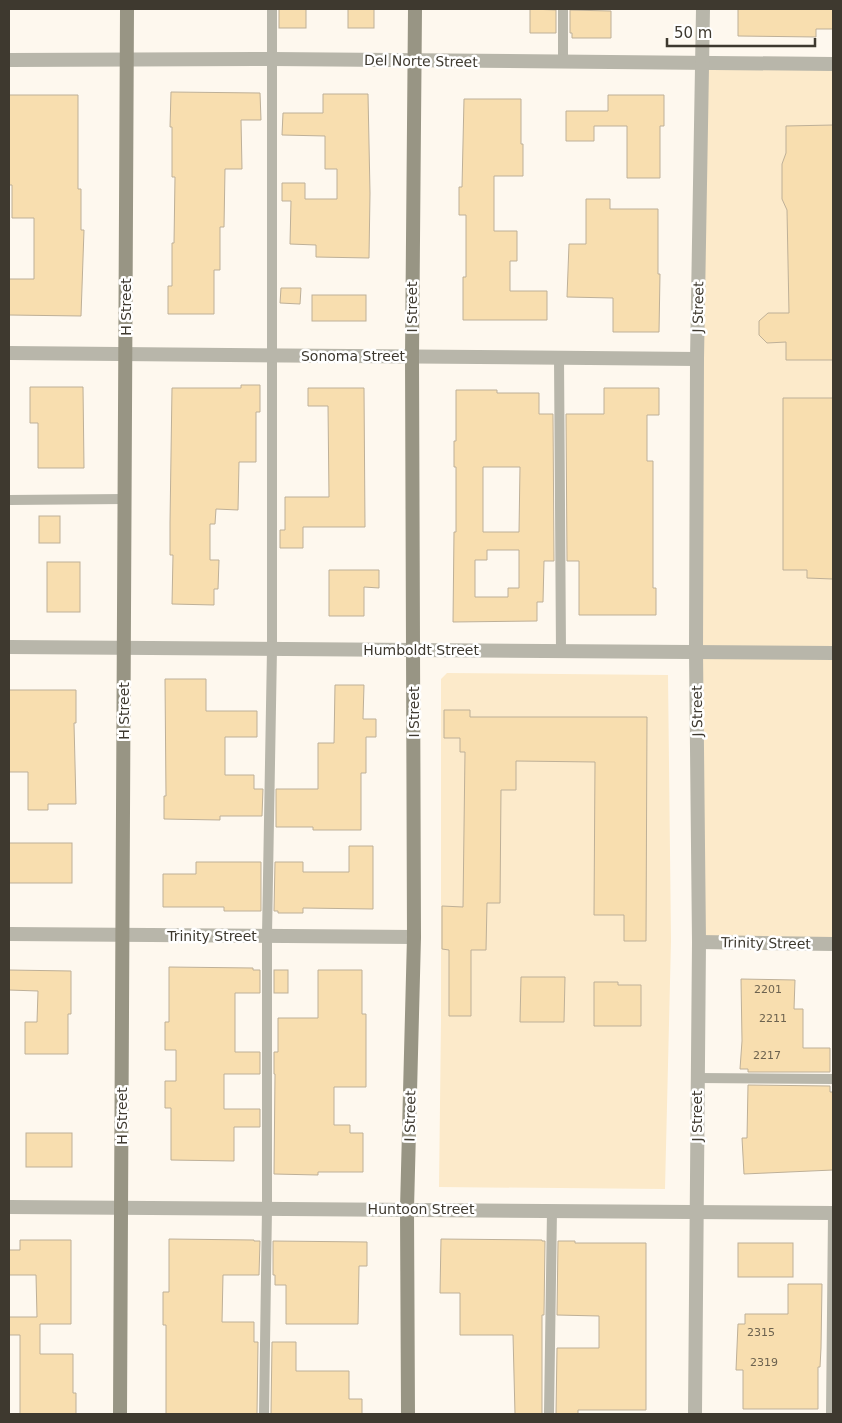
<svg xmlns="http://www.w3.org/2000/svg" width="842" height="1423" font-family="'DejaVu Sans',sans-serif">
  <rect width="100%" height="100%" fill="#fef8ee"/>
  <!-- built -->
  <g fill="#fceaca">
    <polygon points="702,62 833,64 833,944 699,942"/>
    <polygon points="447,673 668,675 671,941 665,1189 439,1187 441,1021 441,679"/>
  </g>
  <!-- building -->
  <g fill="#f8deaf" stroke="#beb098" fill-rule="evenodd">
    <rect x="279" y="9" width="27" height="19"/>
    <rect x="348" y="9" width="26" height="19"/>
    <polygon points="530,9 556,10 556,33 530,33"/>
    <polygon points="738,9 833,9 833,29 816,29 816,37 738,36"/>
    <polygon points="570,10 611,11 611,38 572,38 572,33 570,33"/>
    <polygon points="171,92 260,93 261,120 241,120 242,169 225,169 224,227 220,227 220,270 214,270 214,314 168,314 168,286 172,286 172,243 174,243 175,177 172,177 172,127 170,127"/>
    <polygon points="323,94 368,94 370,193 369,258 316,257 316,245 290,244 291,201 282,201 282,183 305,183 305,199 337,199 337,169 325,169 325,136 282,135 283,113 323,113"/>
    <polygon points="9,95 78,95 78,189 81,189 81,230 84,230 81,316 9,315 9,279 34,279 34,218 12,218 12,185 9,185"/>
    <polygon points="608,95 664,95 664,126 660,126 660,178 627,178 627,126 594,126 594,141 566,141 566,111 608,111"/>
    <polygon points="464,99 521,99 521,144 523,144 523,176 494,176 494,231 517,231 517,261 510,261 510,291 547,291 547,320 463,320 463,277 466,277 466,215 459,215 459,187 462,187"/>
    <polygon points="833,125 833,360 786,360 786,342 767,343 759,335 759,321 768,313 789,313 787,210 782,199 782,164 786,153 786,126"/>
    <polygon points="586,199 610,199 610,209 658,209 658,274 660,274 659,332 613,332 613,298 567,297 569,244 586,244"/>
    <polygon points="281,288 301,288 300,304 280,303"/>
    <rect x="312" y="295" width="54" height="26"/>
    <polygon points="241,385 260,385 260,412 256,412 256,462 239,462 238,510 216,509 215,524 210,524 210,560 219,560 218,589 214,589 214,605 172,604 173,555 170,555 170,523 172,388 241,388"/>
    <polygon points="30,387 83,387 84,468 38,468 38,423 30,423"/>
    <polygon points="308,388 364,388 365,527 303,527 303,548 280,548 280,530 285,530 285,497 329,497 328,406 308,406"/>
    <polygon points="604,388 659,388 659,415 647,415 647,461 653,461 653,588 656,588 656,615 579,615 579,561 567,561 566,414 604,414"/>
    <path d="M456,390h41v3h42v21h14l1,147h-10l-1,41h-6v19l-84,1 1,-90h2v-65h-2v-26h2zM483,467h37l-1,65h-36zM487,550h32v38h-11v9h-33v-37h12z"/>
    <polygon points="783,398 833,398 833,579 807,578 807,570 783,570"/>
    <rect x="39" y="516" width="21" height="27"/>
    <rect x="47" y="562" width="33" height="50"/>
    <polygon points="329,570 379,570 379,588 364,587 364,616 329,616"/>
    <polygon points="165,679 206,679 206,711 257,711 257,737 225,737 225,775 254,775 254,789 263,789 262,816 220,816 220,820 164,819 164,796 166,796"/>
    <polygon points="335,685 364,685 363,719 376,719 376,737 366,737 366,773 361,773 361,830 313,830 313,827 276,827 276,789 318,789 318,743 334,743"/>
    <polygon points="9,690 76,690 76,723 74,723 76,804 48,804 48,810 28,810 28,772 9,772"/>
    <polygon points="444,710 470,710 470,717 647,717 646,941 624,941 624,915 594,915 595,762 516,761 516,790 501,790 500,903 487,903 486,950 471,950 471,1016 449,1016 449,950 442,949 442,906 463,907 465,752 460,752 460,738 444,738"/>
    <rect x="9" y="843" width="63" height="40"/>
    <polygon points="349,846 373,846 373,909 303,908 303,913 278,913 278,911 274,911 275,862 303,862 303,872 349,872"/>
    <polygon points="196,862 261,862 261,911 224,911 224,907 163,907 163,874 196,874"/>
    <polygon points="169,967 253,968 253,970 260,970 260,993 235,993 235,1052 260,1052 260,1074 224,1074 224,1109 260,1109 260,1127 234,1127 234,1161 171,1160 171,1108 165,1108 165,1081 176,1081 176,1050 165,1050 165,1022 169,1022"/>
    <polygon points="9,970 71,971 71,1014 68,1014 68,1054 25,1054 25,1022 37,1022 38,991 9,990"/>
    <rect x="274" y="970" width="14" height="23"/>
    <polygon points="318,970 362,970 362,1014 366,1014 366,1087 334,1087 334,1125 350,1125 350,1133 363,1133 363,1172 318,1172 318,1175 274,1174 275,1074 274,1074 274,1052 278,1052 278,1018 318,1018"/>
    <polygon points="521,977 565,977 564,1022 520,1022"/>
    <polygon points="741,979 795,980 794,1009 803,1009 803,1048 830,1048 830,1072 748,1072 748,1069 740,1069 742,1041"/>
    <polygon points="594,982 618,982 618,985 641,985 641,1026 594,1026"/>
    <polygon points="748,1085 830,1086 830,1092 833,1092 833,1170 744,1174 742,1138 747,1138"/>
    <rect x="26" y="1133" width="46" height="34"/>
    <polygon points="169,1239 254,1240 254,1241 260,1241 259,1275 223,1275 222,1322 254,1322 254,1342 258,1342 257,1414 166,1414 166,1325 163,1325 163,1292 169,1292"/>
    <polygon points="441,1239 542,1240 542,1241 545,1241 544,1315 542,1315 542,1414 515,1414 513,1335 460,1335 460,1293 440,1293"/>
    <polygon points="20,1240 71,1240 71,1324 40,1324 40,1354 73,1354 73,1393 76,1393 76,1414 20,1414 20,1335 9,1335 9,1317 37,1317 36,1275 9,1275 9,1250 20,1250"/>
    <polygon points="273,1241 367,1242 367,1266 359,1266 358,1324 286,1324 286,1285 275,1285 275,1275 273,1275"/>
    <polygon points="558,1241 575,1241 575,1243 646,1243 646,1410 578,1410 578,1414 556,1414 557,1348 599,1348 599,1316 557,1315"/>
    <rect x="738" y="1243" width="55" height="34"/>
    <polygon points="788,1284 822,1284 821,1348 820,1367 818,1367 818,1409 743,1409 743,1370 736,1370 738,1324 745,1324 745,1314 788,1314"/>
    <polygon points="272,1342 296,1342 296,1371 349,1371 349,1399 362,1399 362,1414 271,1414"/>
  </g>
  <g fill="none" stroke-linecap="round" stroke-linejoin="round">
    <!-- service -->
    <g stroke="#b8b6aa" stroke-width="10">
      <polyline points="563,62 563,9"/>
      <polyline points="559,358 561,651"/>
      <polyline points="9,500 125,499"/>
      <polyline points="697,1078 833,1079"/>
      <polyline points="264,1414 267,1208 267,935 272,649 272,9"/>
      <polyline points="549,1414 552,1210"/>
      <polyline points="831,1414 833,1213"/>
    </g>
    <!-- minor -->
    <g stroke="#b8b6aa" stroke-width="14">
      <polyline points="9,353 697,359"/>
      <polyline points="9,647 833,653"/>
      <polyline points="9,934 414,937"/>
      <polyline points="699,942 833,944"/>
      <polyline points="9,1207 833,1213"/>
    </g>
    <!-- tertiary -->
    <g stroke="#b8b6aa" stroke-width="14">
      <polyline points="9,60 272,59 833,64"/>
      <polyline points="695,1414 699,942 696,652 697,359 703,9"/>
    </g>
    <!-- secondary -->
    <g stroke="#989584" stroke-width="14">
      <polyline points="120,1414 127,9"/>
      <polyline points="408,1414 407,1209 414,937 412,357 415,9"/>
    </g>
  </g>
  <g text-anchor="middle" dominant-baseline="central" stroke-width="5" stroke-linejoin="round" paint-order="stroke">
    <!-- number labels -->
    <g font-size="11" fill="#6c624f">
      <text x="768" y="989">2201</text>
      <text x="773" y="1018">2211</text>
      <text x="767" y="1055">2217</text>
      <text x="761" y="1332">2315</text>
      <text x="764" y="1362">2319</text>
    </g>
    <!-- street labels -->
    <g font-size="14" fill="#3e392f" stroke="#fff">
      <text transform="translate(421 61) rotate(1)">Del Norte Street</text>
      <text transform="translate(126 307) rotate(-90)">H Street</text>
      <text transform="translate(412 307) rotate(-90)">I Street</text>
      <text transform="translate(698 307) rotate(-89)">J Street</text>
      <text x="353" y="356">Sonoma Street</text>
      <text x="421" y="650">Humboldt Street</text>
      <text transform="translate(124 711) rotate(-90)">H Street</text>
      <text transform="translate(697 711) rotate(-91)">J Street</text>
      <text transform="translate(414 712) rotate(-90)">I Street</text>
      <text x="212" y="936">Trinity Street</text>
      <text transform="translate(766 943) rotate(1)">Trinity Street</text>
      <text transform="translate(122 1116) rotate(-90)">H Street</text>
      <text transform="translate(410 1116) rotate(-89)">I Street</text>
      <text transform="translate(697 1116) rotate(-90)">J Street</text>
      <text x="421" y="1209">Huntoon Street</text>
    </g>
  </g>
  <!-- border -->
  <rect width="842" height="1423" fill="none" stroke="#3e392f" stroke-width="20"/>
  <!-- scale -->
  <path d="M667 38v8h148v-8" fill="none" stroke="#3e392f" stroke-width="2.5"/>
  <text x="674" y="38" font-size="15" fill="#3e392f" stroke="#ffffff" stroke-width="4" paint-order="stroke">50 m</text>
</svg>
